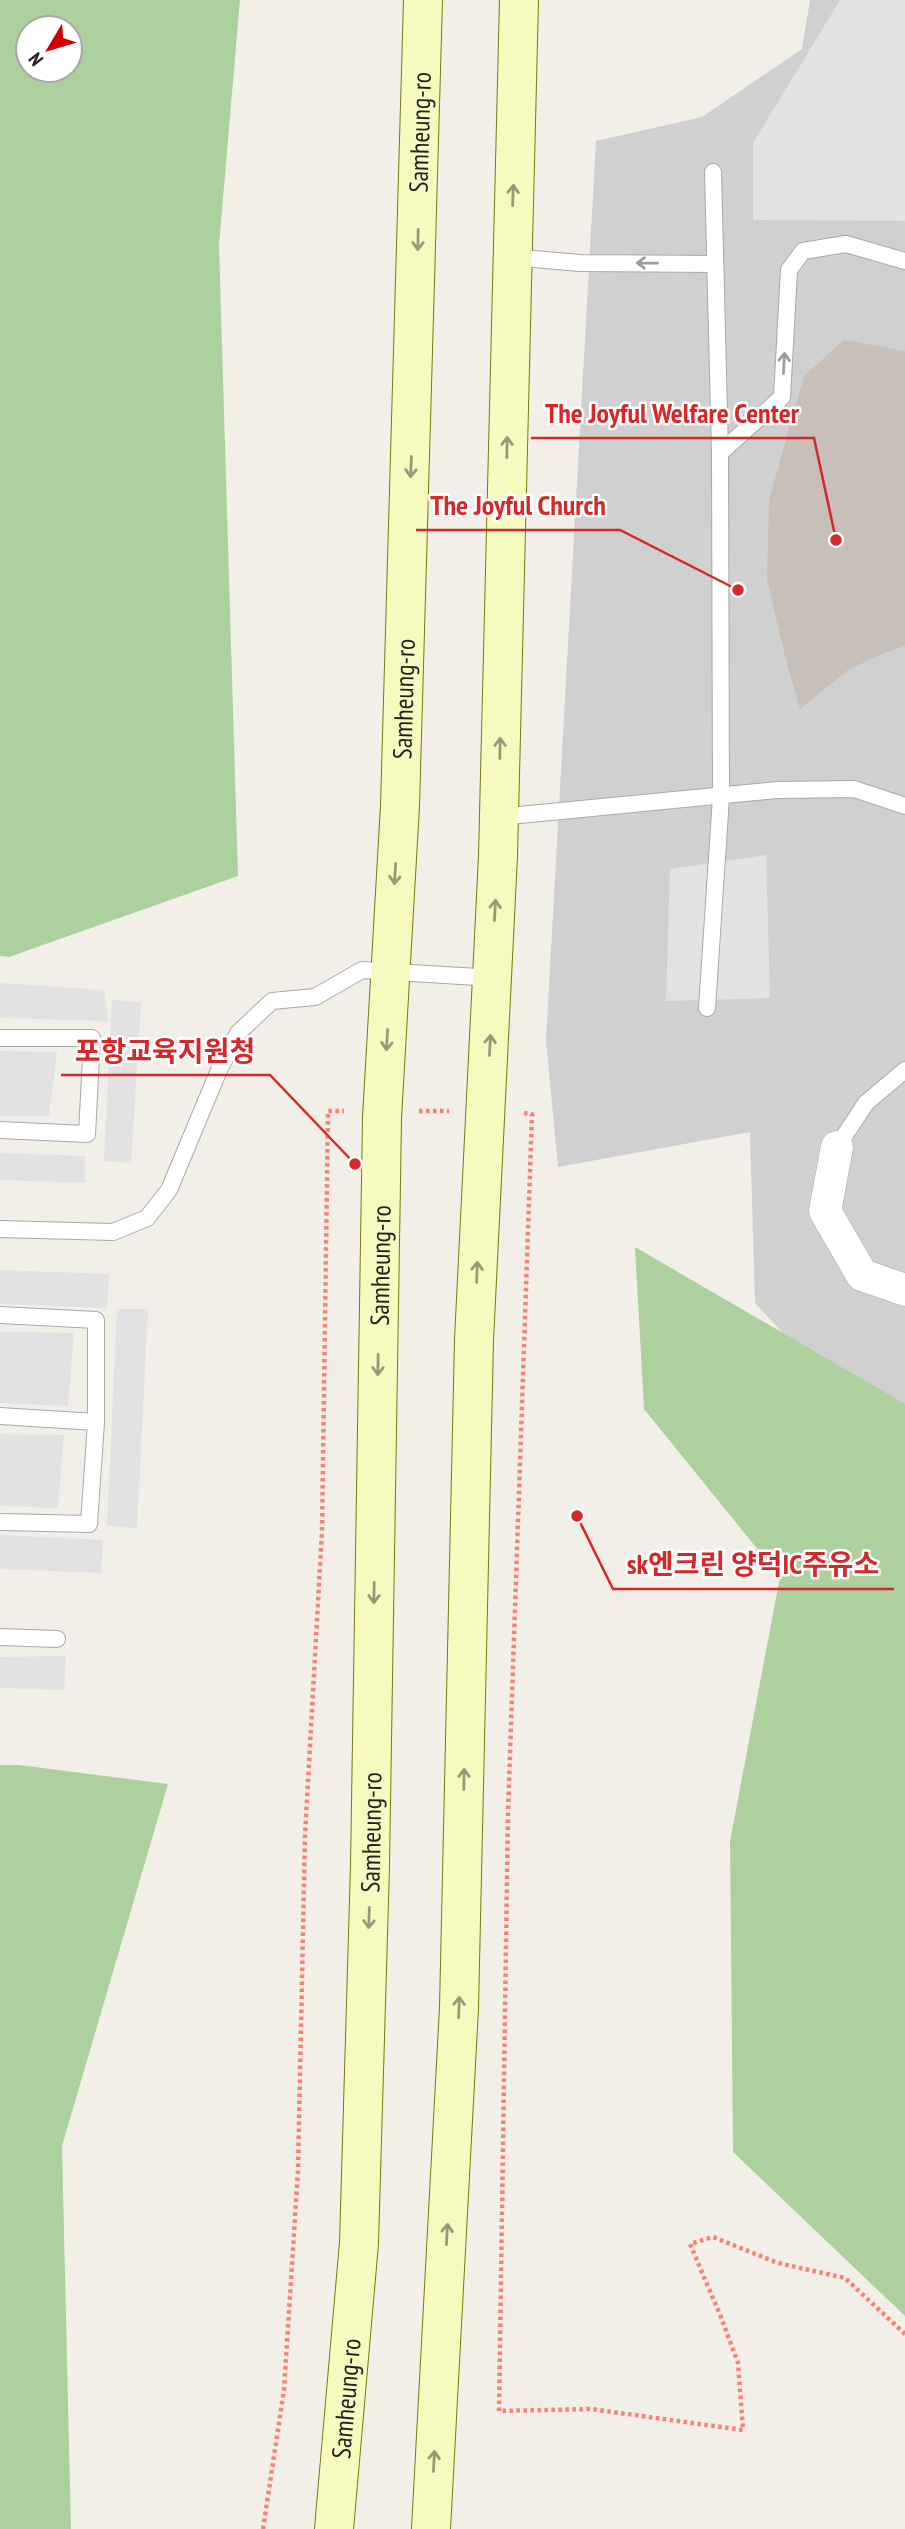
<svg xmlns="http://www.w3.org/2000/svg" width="905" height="2529" font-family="'PT Sans Narrow','Noto Sans KR',sans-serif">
  <rect width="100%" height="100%" fill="#f2efe9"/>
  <!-- religious -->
  <polygon fill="#d0d0d0" points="810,0 905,0 905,1451 892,1451 755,1303 750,1132 558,1167 546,1040 596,141 702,117 802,49"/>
  <!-- forest -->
  <g fill="#add19e" fill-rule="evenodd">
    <path d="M0,0h240l-21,245 19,631 -229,81 -9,-1zM28,28h42v42h-42z"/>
    <polygon points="635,1247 905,1404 905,2316 733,2152 730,1841 780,1577 644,1409"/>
    <polygon points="0,1765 19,1765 168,1784 62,2146 71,2529 0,2529"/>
  </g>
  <!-- parking -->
  <g fill="#e2e2e2">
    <polygon points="840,0 905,0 905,221 753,220 753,143"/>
    <polygon points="766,855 770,998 666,1001 670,869"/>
    <polygon points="0,983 104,990 108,1021 0,1018"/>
    <polygon points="112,1000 141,1002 131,1163 104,1161"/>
    <polygon points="0,1051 57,1052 49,1116 0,1116"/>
    <polygon points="0,1153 85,1156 85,1183 0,1180"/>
    <polygon points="0,1270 109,1274 107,1308 0,1304"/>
    <polygon points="117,1309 148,1309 137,1529 107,1525"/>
    <polygon points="0,1332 74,1333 68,1406 0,1403"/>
    <polygon points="0,1434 64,1435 58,1508 0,1506"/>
    <polygon points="0,1535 103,1540 101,1573 0,1569"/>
    <polygon points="66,1656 64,1690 0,1688 0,1657"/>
  </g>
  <!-- building -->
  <polygon fill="#c7bfb8" points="844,340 905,351 905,646 884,653 848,670 800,709 786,660 767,579 769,500 804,376"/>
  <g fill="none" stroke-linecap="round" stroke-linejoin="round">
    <defs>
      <g id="lane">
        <polyline points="511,257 580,263 715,264"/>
        <polyline points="720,453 782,397 789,270 803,251 846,244 905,261"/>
        <polyline points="499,817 777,790 854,789 905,806"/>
        <polyline points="707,1008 721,797 720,453 713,172"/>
        <polyline points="0,1038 92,1038 87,1134 0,1130"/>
        <polyline points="837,1147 866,1103 905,1070"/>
        <polyline points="0,1229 113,1232 147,1218 169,1190 219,1070 238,1033 272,1001 315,997 362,970 494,978"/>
        <polyline points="0,1315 96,1320 96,1422 89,1524 0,1522"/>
        <polyline points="0,1416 96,1422"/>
        <polyline points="0,1637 57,1639"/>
      </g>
      <polyline id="street" points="837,1147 825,1211 862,1275 905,1290"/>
      <g id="secondary">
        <path id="s1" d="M334,2529l25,-286 11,-377 12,-748 18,-312 23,-806"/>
        <polyline points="431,2529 459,2008 474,1340 498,856 519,0"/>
      </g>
    </defs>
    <!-- lane casing -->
    <use href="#lane" stroke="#a9a9a9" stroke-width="18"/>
    <!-- street casing -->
    <use href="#street" stroke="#a9a9a9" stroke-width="33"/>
    <!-- secondary casing -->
    <use href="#secondary" stroke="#707d05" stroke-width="40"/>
    <!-- path -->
    <g stroke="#fa8072" stroke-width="4.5" stroke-dasharray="3.5 3.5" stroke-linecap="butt">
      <polyline points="419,1111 449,1111"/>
      <polyline points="524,1113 532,1114 508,1812 499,2411 591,2409 743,2430 738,2363 721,2317 690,2244 713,2237 778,2263 845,2278 905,2334"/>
      <polyline points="263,2529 284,2390 298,2170 305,1835 322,1531 328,1111 344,1111"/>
    </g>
    <!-- lane -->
    <use href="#lane" stroke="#fff" stroke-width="16"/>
    <!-- street -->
    <use href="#street" stroke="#fff" stroke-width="32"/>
    <!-- secondary -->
    <use href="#secondary" stroke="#f7fabf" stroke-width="38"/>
  </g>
  <!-- one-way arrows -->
  <defs><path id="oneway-shaft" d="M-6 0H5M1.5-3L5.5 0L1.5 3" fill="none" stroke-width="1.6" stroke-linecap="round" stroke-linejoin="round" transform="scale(1.75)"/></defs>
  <g stroke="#979978">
    <use href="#oneway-shaft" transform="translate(513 195) rotate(-88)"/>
    <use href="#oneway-shaft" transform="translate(418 240) rotate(91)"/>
    <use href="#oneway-shaft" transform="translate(507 447) rotate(-89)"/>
    <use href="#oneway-shaft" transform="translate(411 467) rotate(92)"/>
    <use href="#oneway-shaft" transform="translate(500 748) rotate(-89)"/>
    <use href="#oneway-shaft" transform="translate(395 874) rotate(94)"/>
    <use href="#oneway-shaft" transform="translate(495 910) rotate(-87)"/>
    <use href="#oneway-shaft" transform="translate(387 1040) rotate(93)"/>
    <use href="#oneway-shaft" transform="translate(490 1045) rotate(-87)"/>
    <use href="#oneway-shaft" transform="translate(477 1272) rotate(-88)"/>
    <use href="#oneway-shaft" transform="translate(378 1365) rotate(91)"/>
    <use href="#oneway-shaft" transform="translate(374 1593) rotate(91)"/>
    <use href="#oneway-shaft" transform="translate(464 1779) rotate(-89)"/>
    <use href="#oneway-shaft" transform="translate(369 1918) rotate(92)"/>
    <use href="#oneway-shaft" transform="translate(459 2007) rotate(-88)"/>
    <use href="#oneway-shaft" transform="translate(447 2234) rotate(-87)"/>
    <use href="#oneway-shaft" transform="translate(434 2461) rotate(-87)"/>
  </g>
  <g stroke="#9c9c9c">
    <use href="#oneway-shaft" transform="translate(647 263) rotate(-179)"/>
    <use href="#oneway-shaft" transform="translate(784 363) rotate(-87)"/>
  </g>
  <g text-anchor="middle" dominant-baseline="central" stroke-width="5" stroke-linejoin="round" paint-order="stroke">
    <!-- street labels -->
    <g font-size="26" fill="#222" stroke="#fff">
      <text stroke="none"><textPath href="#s1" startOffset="2399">Samheung-ro</textPath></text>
      <text stroke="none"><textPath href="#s1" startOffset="1832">Samheung-ro</textPath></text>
      <text stroke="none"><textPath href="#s1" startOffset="1265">Samheung-ro</textPath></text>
      <text stroke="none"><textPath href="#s1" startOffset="698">Samheung-ro</textPath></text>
      <text stroke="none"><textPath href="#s1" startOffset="131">Samheung-ro</textPath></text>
    </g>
  </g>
  <!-- callouts -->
  <path fill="none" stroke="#d62828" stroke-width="2.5" d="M836 540L814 438H531M738 590L620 530H416M355 1164L270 1075H61M577 1516L613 1589H894"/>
  <g fill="#d62828" stroke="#fff" stroke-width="2.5">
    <circle cx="836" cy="540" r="7"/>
    <circle cx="738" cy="590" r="7"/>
    <circle cx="355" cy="1164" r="7"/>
    <circle cx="577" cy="1516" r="7"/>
  </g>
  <g font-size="28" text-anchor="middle" font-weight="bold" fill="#d62828" stroke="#fff" stroke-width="5" stroke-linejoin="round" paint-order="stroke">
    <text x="672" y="423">The Joyful Welfare Center</text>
    <text x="518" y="515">The Joyful Church</text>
    <text x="165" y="1061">포항교육지원청</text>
    <text x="753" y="1574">sk엔크린 양덕IC주유소</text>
  </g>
  <!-- north arrow -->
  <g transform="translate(49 49) rotate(232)"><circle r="33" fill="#ffffff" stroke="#a7a7a7" stroke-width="2"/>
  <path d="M0-5L12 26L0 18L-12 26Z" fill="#d40000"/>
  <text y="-10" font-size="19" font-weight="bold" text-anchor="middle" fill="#222222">N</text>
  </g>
</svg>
